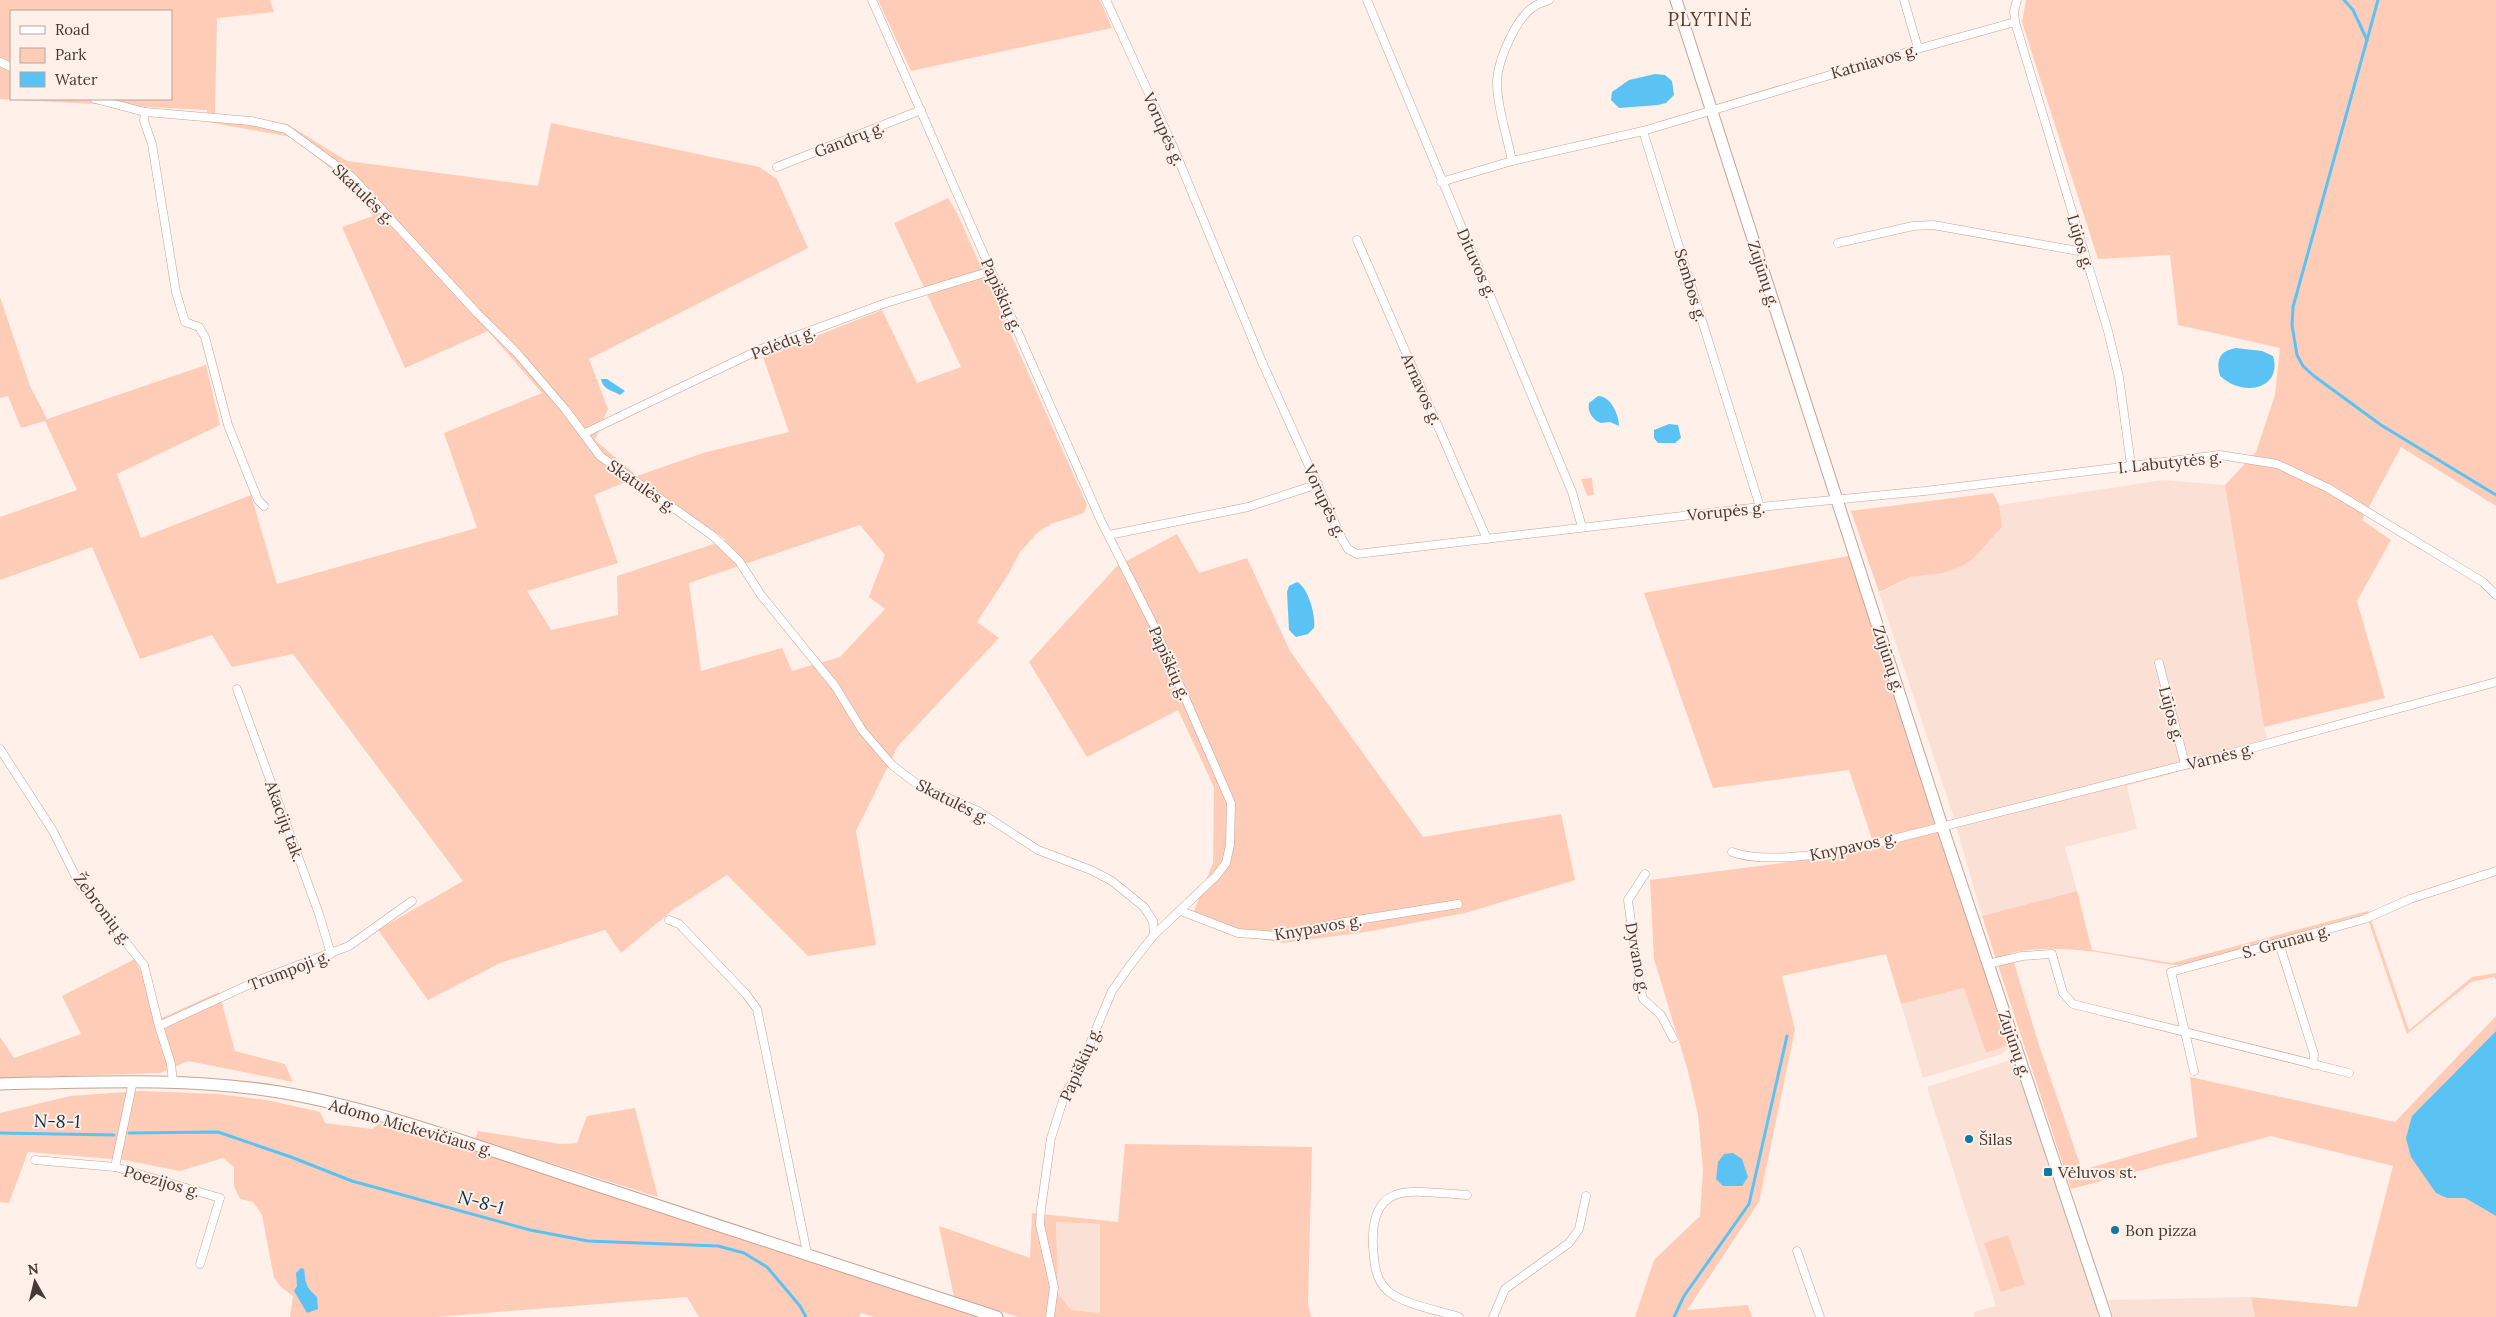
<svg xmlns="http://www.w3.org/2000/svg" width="2496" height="1317" font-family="Lora,serif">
  <rect width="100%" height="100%" fill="#fff0e9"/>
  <!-- built -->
  <g fill="#fbe0d5">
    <polygon points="2163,480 2225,485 2264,727 2270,747 2127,786 2137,829 2065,847 2077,891 1982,916 1953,815 1879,593 1910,577 1944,573 1973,559 2002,527 1999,505"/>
    <polygon points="1965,988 1986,1053 2011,1044 2008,1049 2002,1054 1923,1078 1901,1004"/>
    <polygon points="2008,1061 2014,1063 2020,1070 2052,1178 2065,1200 2097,1306 2098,1317 1974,1317 1974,1312 1996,1306 1927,1087"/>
    <polygon points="1056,1222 1100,1224 1100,1313 1070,1310 1058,1294"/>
    <polygon points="2251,1297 2255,1317 2114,1317 2108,1300"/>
  </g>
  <!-- green -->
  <g fill="#ffccb8" fill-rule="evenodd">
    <path d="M0,0h270l4,12 -57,6 -2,96 72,10 60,37 191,25 13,-63 208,44 18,12 31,69 -219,111 19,50 -13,31 42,36 66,-23 86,-21 -26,-75 119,-47 35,73 44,-16 -67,-144 54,-25 9,15 130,292 -3,8 -33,11 -13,8 -18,20 -11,21 -32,49 22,16 -101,108 -42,85 20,114 -68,11 -81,-81 -53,34 -53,44 -16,-23 -105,33 -72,37 -50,-70 85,-49 -170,-227 -61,13 -20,-32 -72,24 -48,-112 -92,33v-63l77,-27 -32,-69 -24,7 -13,-32 -8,2v-101l30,89 17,33 159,-54 14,60 -103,49 24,64 110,-43 26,89 200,-56 -33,-95 98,-40 -54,-62 -83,37 -63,-141 31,-11 -26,-35 -56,-44 -83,-15 -1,-12 -207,-11zM11,11h160v88h-160zM633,479l48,29 45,32 -109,36 1,39 -67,15 -24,-39 91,-28 -24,-68zM860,525l25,30 -16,42 16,12 -45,48 -48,14 -10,-23 -81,23 -12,-88z"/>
    <polygon points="878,0 1100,0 1112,28 911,71"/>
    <polygon points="2026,0 2496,0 2496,506 2401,447 2362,520 2391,540 2357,601 2385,698 2264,727 2225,485 2256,452 2275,395 2280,348 2178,325 2170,255 2098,259 2022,22"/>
    <polygon points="1592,478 1594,495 1587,496 1581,479"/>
    <polygon points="1993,493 1999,505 2002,527 1973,559 1962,566 1944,573 1910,577 1879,592 1851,511"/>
    <polygon points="1177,534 1199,573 1247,558 1290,651 1423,837 1561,814 1575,880 1465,913 1366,932 1283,943 1232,934 1194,911 1213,863 1214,787 1178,710 1087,757 1029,662 1117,566"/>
    <polygon points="1849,556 2011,1044 1986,1053 1964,988 1901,1004 1886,954 1782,976 1795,1030 1759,1202 1687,1310 1748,1305 1752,1317 1635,1317 1654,1260 1700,1216 1703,1169 1698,1115 1688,1071 1654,959 1650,880 1837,856 1875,848 1849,770 1713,788 1644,593"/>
    <path d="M2077,891l15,59 80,13 196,-52 41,119 63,-53 24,-4v7l-2,-3 -23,5 -64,52 -41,-120 -183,51h-10c-52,-8 -109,-24 -162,-12l27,89 44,128 115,-33 -7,-60 205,45 101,-106v15l-84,85 -1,41 36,41h18l31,18v101h-241l-4,-20 106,10 36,-141 -122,-30 -200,53 -89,-273z"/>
    <polygon points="135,959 162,1018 219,992 235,1051 285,1064 293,1082 188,1061 160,1073 0,1078 0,1037 14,1058 81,1034 62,996"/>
    <path d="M141,1091l77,3 48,6 54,12 5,11 47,6 9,-6c202,57 400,126 599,194h-105l-14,-4 -2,4h-160l-12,-20 -251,20h-146l3,-21 -12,-9 -7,-9 -12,-63 -9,-13 -13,-3 -6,-13v-19l-11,-9 -43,13 -56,-11 -96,-8 -19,51 -9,-1v-89l70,-17z"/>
    <polygon points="635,1108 658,1197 475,1139 478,1131 561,1144 577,1143 587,1116"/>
    <path d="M1125,1144l187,3 -4,156 3,14h-292l-65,-20 -15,-71 91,32 2,-45 86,9zM1056,1222l44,2v89l-29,-3 -13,-16z"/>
    <polygon points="2008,1235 2025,1284 2001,1292 1984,1243"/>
  </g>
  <!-- water -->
  <g fill="#5ac3f4">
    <polygon points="1655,74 1665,75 1672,81 1674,95 1666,103 1658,105 1619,108 1611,100 1612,92 1629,80"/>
    <path d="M2236,348l26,3 11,5c8,26 -16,38 -39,29 -5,-2 -10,-6 -14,-9 -4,-16 -1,-25 16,-28z"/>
    <path d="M601,379h6l18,12 -5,4c-8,-5 -17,-5 -19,-16z"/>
    <path d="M1598,396c13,0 21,19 21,30l-9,-4 -9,1c-8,-3 -14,-11 -12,-20z"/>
    <polygon points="1669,424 1678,425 1681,438 1675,443 1658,443 1654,438 1654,430"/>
    <path d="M1297,582c11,5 19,34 17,46l-6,6 -12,3 -7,-7 -2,-38 2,-6z"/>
    <polygon points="2496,1031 2496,1216 2465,1198 2447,1198 2436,1193 2411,1157 2406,1138 2412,1116"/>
    <polygon points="1733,1153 1742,1159 1748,1177 1742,1186 1723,1186 1716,1179 1718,1162 1724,1154"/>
    <path d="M301,1268l3,1c2,15 1,17 13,28l1,12 -11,4 -13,-22 3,-5 -1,-13z"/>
  </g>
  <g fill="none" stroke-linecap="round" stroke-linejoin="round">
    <!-- stream -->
    <g stroke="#5ac3f4" stroke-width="3">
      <polyline points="2344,0 2353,10 2367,40"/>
      <polyline points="2378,0 2293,307 2292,325 2297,355 2303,366 2314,376 2381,425 2496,495"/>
      <polyline points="0,1133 114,1135"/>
      <polyline points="129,1133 218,1132 291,1157 352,1181 530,1230 588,1241 718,1246 744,1253 767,1267 800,1306 806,1317"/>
      <polyline points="1674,1317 1684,1296 1749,1204 1787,1036"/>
    </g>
    <defs>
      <g id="street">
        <polyline points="872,0 1101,521 1153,624 1231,803 1230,845 1226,863 1216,876 1154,935 1131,964 1112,991 1076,1077 1065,1094 1051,1138 1041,1209 1040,1225 1054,1287 1050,1317"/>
        <polyline points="1106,0 1172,144 1262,362 1342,539 1348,549 1357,554 1760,507 1925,491 2220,455 2277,464 2328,488 2483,582 2496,595"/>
        <polyline points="1367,0 1572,492 1582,527"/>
        <polyline points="1904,0 1918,48"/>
        <polyline points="2017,0 2014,11 2015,22 2108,331 2119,377 2131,465"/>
        <polyline points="0,62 11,67"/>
        <polyline points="95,99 145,112 251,121 286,129 352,177 477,313 517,353 565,409 600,456 713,536 739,561 761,595 835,686 862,730 892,765 918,785 978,811 1038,850 1091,870 1112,881 1144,907 1153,921 1154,935"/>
        <polyline points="145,112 144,121 152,144 176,292 185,322 199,327 205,337 228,425 258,500 264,506"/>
        <polyline points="1643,131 1760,507"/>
        <path d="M1512,161c-5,-26 -15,-54 -15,-80 1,-21 19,-64 38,-75 4,-3 10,-4 14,-6"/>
        <polyline points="777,167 921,110"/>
        <polyline points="1441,182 1512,161 1643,131 1914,50 2015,22"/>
        <polyline points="1357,240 1487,539"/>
        <polyline points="1838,243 1913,226 1933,225 2084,252"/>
        <polyline points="583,434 761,349 886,303 991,271"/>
        <polyline points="1109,535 1248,507 1318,484"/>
        <polyline points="2159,663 2185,764"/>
        <polyline points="237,689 319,914 331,954"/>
        <polyline points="0,749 53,831 80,885 144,965 159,1026 171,1064 173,1082"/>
        <path d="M1732,852c31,12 93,2 126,-4l394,-100 244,-66"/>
        <polyline points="1645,874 1628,900 1640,988 1643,999 1661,1015 1673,1038"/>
        <polyline points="1181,911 1238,933 1278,936 1345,922 1458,904"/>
        <polyline points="669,920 679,924 746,994 757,1009 807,1253"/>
        <polyline points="2279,943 2314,1054 2313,1065"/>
        <polyline points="1988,964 2022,956 2052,954 2063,993 2073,1004 2349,1073"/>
        <polyline points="159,1026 259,980 349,946 412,901"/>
        <polyline points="2194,1071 2171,972 2365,919 2410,899 2496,871"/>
        <polyline points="35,1160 115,1167 220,1198 200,1264"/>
        <polyline points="115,1167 133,1081"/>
        <polyline points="1797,1251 1820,1317"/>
        <path d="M1459,1317c-18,-6 -57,-13 -71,-26 -13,-11 -14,-29 -15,-45 -3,-70 44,-53 94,-51"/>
        <polyline points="1493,1317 1505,1289 1569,1243 1579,1229 1586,1196"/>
      </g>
      <g id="secondary">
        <polyline points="1676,0 1942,826 2106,1317"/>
        <path d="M0,1084c93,-2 187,-7 279,8 99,17 195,53 289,84 143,46 286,93 429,141"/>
      </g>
    </defs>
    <!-- street casing -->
    <use href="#street" stroke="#c7a395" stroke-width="9"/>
    <!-- secondary casing -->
    <use href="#secondary" stroke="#c7a395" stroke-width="13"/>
    <!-- street -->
    <use href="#street" stroke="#fff" stroke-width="8"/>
    <!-- secondary -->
    <use href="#secondary" stroke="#fff" stroke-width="11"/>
  </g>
  <!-- markers -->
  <g fill="#1078a3" stroke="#fff0e9" stroke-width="2">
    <circle cx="1969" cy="1139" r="5"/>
    <rect x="2043" y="1167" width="10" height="10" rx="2.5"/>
    <circle cx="2115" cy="1230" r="5"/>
  </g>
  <g text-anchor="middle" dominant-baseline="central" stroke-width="4" stroke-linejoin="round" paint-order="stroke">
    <!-- street labels -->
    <g font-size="16" fill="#463832" stroke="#fff0e9">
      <text transform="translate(1874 61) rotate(-16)">Katniavos g.</text>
      <text transform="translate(1164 129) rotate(66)">Vorupės g.</text>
      <text transform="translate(849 139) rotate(-21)">Gandrų g.</text>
      <text transform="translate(364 194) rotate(44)">Skatulės g.</text>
      <text transform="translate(2081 242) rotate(73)">Lūjos g.</text>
      <text transform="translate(1477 263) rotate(66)">Dituvos g.</text>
      <text transform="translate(1764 274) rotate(72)">Zujūnų g.</text>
      <text transform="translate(1691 285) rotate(73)">Sembos g.</text>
      <text transform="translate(1002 295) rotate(66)">Papiškių g.</text>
      <text transform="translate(783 342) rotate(-21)">Pelėdų g.</text>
      <text transform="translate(1422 389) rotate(66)">Arnavos g.</text>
      <text transform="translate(2170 462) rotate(-6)">I. Labutytės g.</text>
      <text transform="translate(642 486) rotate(35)">Skatulės g.</text>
      <text transform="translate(1325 501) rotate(65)">Vorupės g.</text>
      <text transform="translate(1726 511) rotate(-6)">Vorupės g.</text>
      <text transform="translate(1889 659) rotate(72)">Zujūnų g.</text>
      <text transform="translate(1170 663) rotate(66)">Papiškių g.</text>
      <text transform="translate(2172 714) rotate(75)">Lūjos g.</text>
      <text transform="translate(2220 756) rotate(-14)">Varnės g.</text>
      <text transform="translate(953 801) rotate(27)">Skatulės g.</text>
      <text transform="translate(285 821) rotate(70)">Akacijų tak.</text>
      <text transform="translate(1853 846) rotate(-12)">Knypavos g.</text>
      <text transform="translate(103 909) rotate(53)">Žebronių g.</text>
      <text transform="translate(1318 927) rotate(-10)">Knypavos g.</text>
      <text transform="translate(2286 941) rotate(-15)">S. Grunau g.</text>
      <text transform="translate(1638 958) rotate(79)">Dyvano g.</text>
      <text transform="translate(289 970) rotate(-21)">Trumpoji g.</text>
      <text transform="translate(2015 1044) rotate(71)">Zujūnų g.</text>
      <text transform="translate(1080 1064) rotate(-66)">Papiškių g.</text>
      <text transform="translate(411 1127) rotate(16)">Adomo Mickevičiaus g.</text>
      <text transform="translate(162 1181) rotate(16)">Poezijos g.</text>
    </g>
    <!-- poi labels -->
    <g font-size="16" fill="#463832" stroke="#fff0e9" text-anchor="start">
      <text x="1979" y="1139">Šilas</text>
      <text x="2058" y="1172">Vėluvos st.</text>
      <text x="2125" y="1230">Bon pizza</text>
    </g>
    <!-- water labels -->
    <g font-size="18" font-style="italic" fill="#003044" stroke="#fff0e9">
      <text transform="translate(57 1121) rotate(1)">N-8-1</text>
      <text transform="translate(481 1202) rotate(15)">N-8-1</text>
    </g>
    <!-- quarter labels -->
    <g font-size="19" letter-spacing="1" fill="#57392d" stroke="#fff0e9">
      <text x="1710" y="19">PLYTINĖ</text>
    </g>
  </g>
  <!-- legend -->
  <rect x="10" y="10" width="162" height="90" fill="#fff0e9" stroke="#b5a6a0"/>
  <rect x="20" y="26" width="25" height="8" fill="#ffffff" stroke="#b5a6a0"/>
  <text x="55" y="35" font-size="15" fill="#463832">Road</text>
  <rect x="20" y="48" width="25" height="15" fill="#ffccb8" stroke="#b5a6a0"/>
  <text x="55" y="60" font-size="15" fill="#463832">Park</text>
  <rect x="20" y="72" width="25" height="15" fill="#5ac3f4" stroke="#b5a6a0"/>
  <text x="55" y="85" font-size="15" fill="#463832">Water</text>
  <!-- north arrow -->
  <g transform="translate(35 1282) rotate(352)" stroke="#fff0e9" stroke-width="4" paint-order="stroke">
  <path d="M0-4L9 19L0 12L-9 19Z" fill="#463832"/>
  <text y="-8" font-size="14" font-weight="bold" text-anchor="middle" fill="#463832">N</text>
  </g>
</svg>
